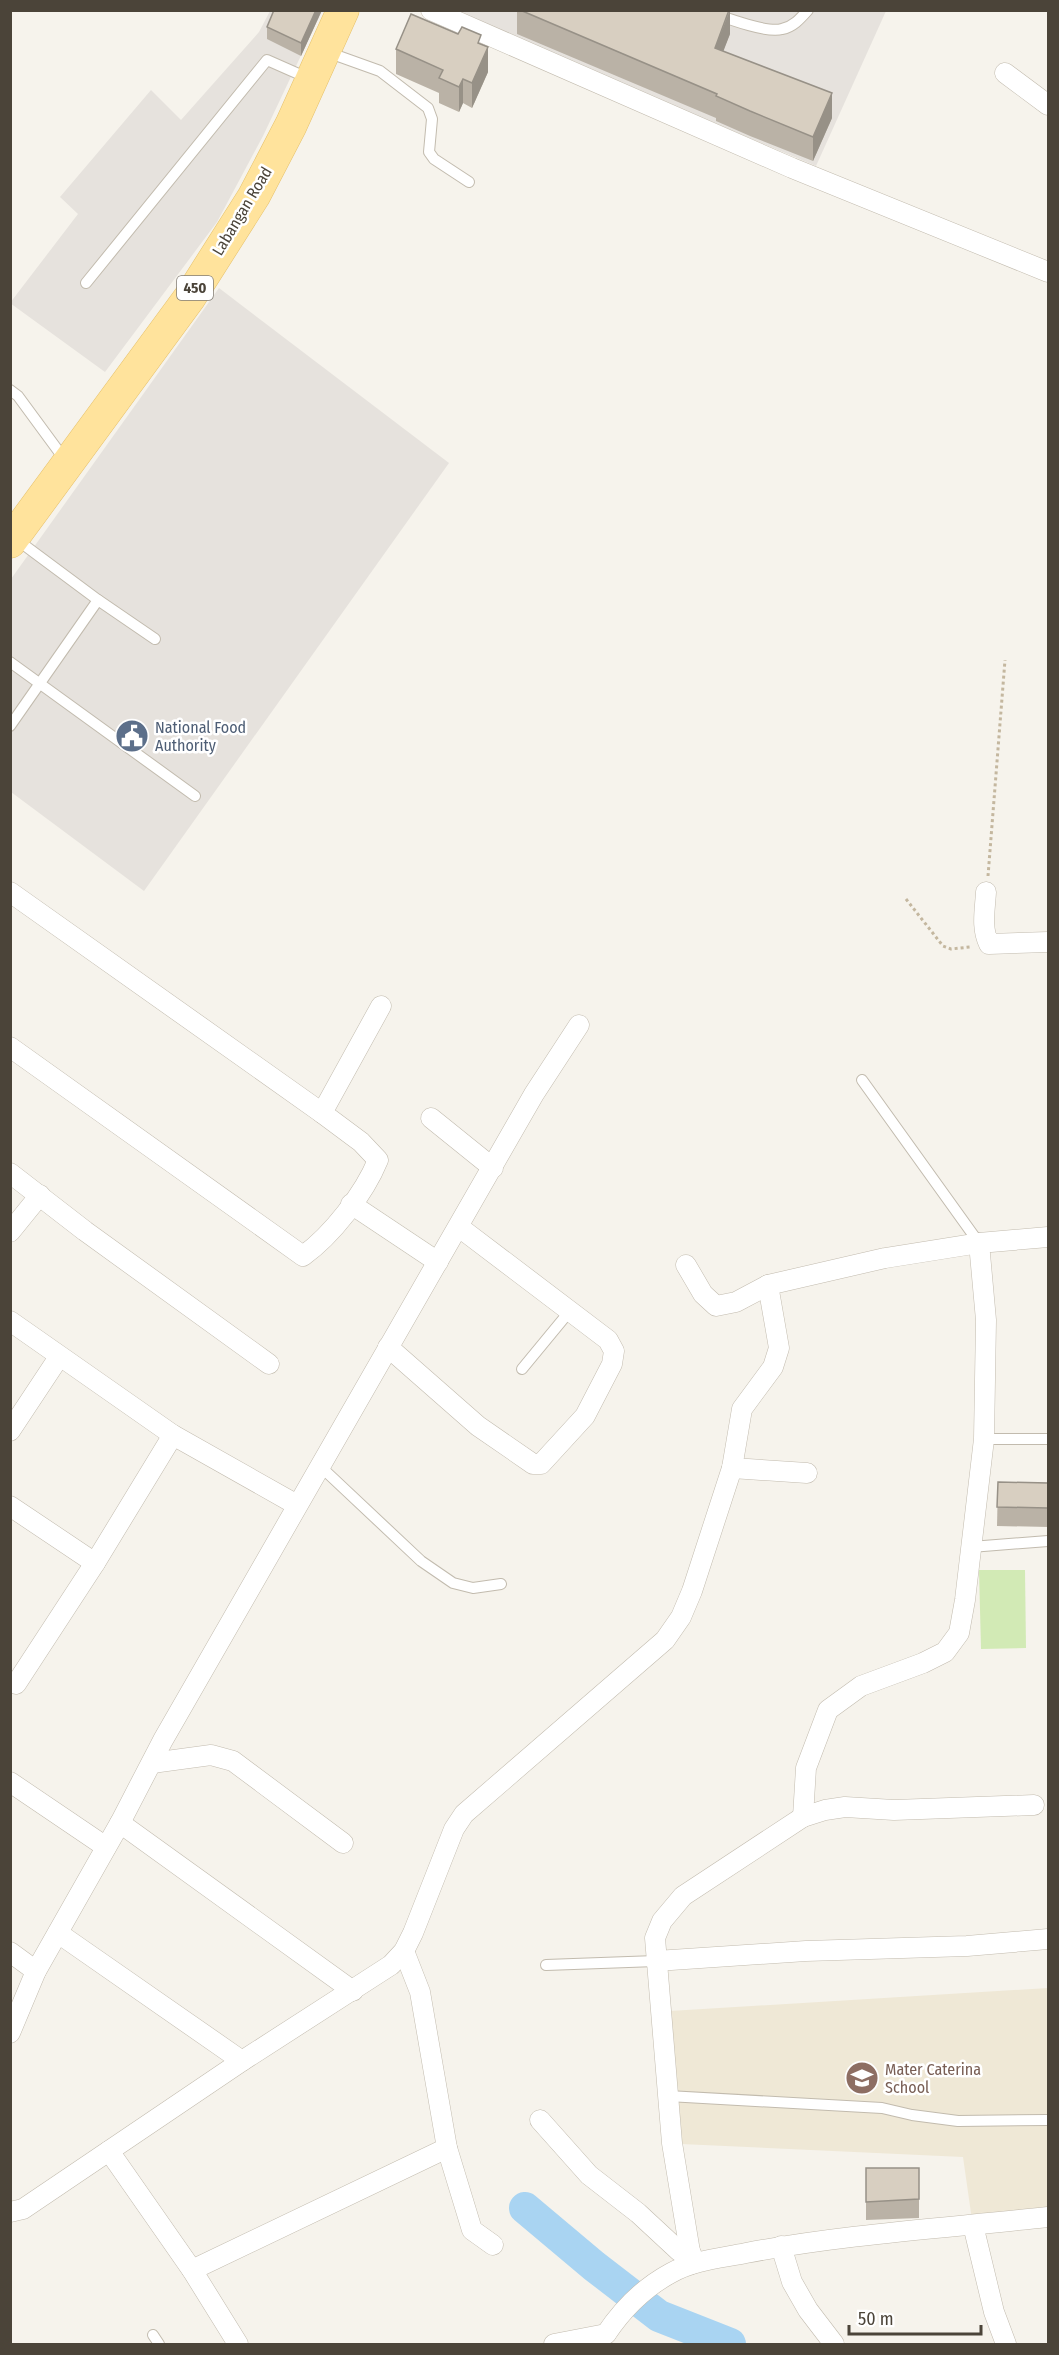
<svg xmlns="http://www.w3.org/2000/svg" width="1059" height="2355" font-family="'Fira Sans Condensed',sans-serif">
  <rect width="100%" height="100%" fill="#f6f3ec"/>
  <!-- industrial -->
  <g fill="#e6e2dd">
    <polygon points="270,11 322,11 263,136 217,222 105,372 10,303 78,214 60,197 151,90 181,120 259,32"/>
    <polygon points="448,11 886,11 816,166"/>
    <polygon points="219,288 449,463 144,891 11,792 11,579"/>
  </g>
  <!-- education -->
  <polygon fill="#efe8d6" points="1048,1988 1048,2212 972,2220 963,2157 681,2144 670,2011"/>
  <!-- green -->
  <polygon fill="#d2eab5" points="979,1570 1025,1570 1026,1648 981,1649"/>
  <g fill="none" stroke-linecap="round" stroke-linejoin="round">
    <!-- river -->
    <polyline stroke="#a9d4f2" stroke-width="32" points="525,2208 594,2266 659,2316 730,2344"/>
    <defs>
      <g id="lane">
        <path d="M704,10c17,6 62,24 78,19 11,-2 18,-10 26,-19"/>
        <polyline points="327,52 380,71 428,108 432,119 429,152 434,159 469,182"/>
        <polyline points="86,283 267,60 310,79"/>
        <polyline points="10,390 18,396 65,460"/>
        <polyline points="16,539 98,600"/>
        <polyline points="10,662 195,796"/>
        <polyline points="10,726 98,600 155,639"/>
        <polyline points="862,1080 979,1243"/>
        <polyline points="522,1369 569,1312"/>
        <polyline points="984,1439 1048,1439"/>
        <polyline points="320,1466 421,1561 453,1583 473,1588 501,1584"/>
        <polyline points="971,1547 1048,1541"/>
        <polyline points="546,1965 656,1961"/>
        <polyline points="668,2096 882,2108 912,2115 958,2121 1048,2120"/>
        <polyline points="153,2335 159,2344"/>
      </g>
      <g id="street">
        <polyline points="431,10 792,168 1048,272"/>
        <polyline points="1005,73 1048,105"/>
        <path d="M10,892l312,221 39,29 17,18c-14,34 -46,75 -75,96l-293,-209"/>
        <path d="M986,892c-1,18 -5,36 3,52l59,-2"/>
        <polyline points="322,1113 381,1006"/>
        <polyline points="431,1118 493,1168"/>
        <polyline points="10,1173 85,1231 269,1364"/>
        <polyline points="351,1204 438,1262"/>
        <polyline points="10,1232 40,1195"/>
        <polyline points="686,1265 703,1294 716,1306 736,1302 768,1285"/>
        <polyline points="10,1321 173,1435 297,1505"/>
        <polyline points="388,1347 478,1426 533,1464 541,1464 585,1416 612,1364 614,1351 608,1340 459,1227"/>
        <polyline points="10,1431 59,1357"/>
        <polyline points="732,1468 807,1473"/>
        <polyline points="10,1506 95,1563"/>
        <polyline points="16,1684 95,1563 173,1435"/>
        <polyline points="152,1763 211,1755 233,1761 343,1843"/>
        <polyline points="10,1782 106,1847"/>
        <polyline points="803,1817 806,1768 828,1710 861,1686 923,1663 945,1652 959,1633 965,1600 984,1439 986,1320 979,1243"/>
        <polyline points="120,1823 353,1991"/>
        <polyline points="58,1933 242,2061"/>
        <polyline points="404,1951 420,1992 447,2148 472,2230 493,2245"/>
        <polyline points="10,1952 36,1971"/>
        <polyline points="656,1961 806,1951 967,1946 1048,1939"/>
        <polyline points="10,2033 36,1971 120,1823 163,1740 534,1094 579,1025"/>
        <polyline points="540,2120 589,2175 638,2213 679,2251 691,2253"/>
        <polyline points="109,2151 192,2270 238,2344"/>
        <polyline points="10,2212 23,2209 242,2061 391,1965 404,1951 413,1933 454,1829 464,1814 665,1640 681,1617 692,1591 732,1468 742,1409 773,1367 779,1348 768,1285 885,1258 979,1243 1048,1237"/>
        <polyline points="973,2225 994,2312 1006,2344"/>
        <polyline points="781,2246 792,2282 808,2310 834,2344"/>
        <polyline points="692,2264 672,2143 655,1938 662,1921 683,1896 803,1817 825,1810 845,1807 894,1810 1034,1805"/>
        <polyline points="192,2270 447,2148"/>
        <path d="M606,2334c16,-24 39,-47 65,-61 23,-13 51,-15 75,-20 100,-19 201,-25 302,-36"/>
        <polyline points="554,2344 606,2334"/>
      </g>
      <polyline id="primary" points="10,542 190,297 254,196 291,125 343,10"/>
    </defs>
    <!-- lane casing -->
    <use href="#lane" stroke="#c2bbae" stroke-width="12"/>
    <!-- street casing -->
    <use href="#street" stroke="#c2bbae" stroke-width="21"/>
    <!-- primary casing -->
    <use href="#primary" stroke="#e6c16a" stroke-width="33"/>
    <!-- path -->
    <g stroke="#c4b79f" stroke-width="3" stroke-dasharray="3 3" stroke-linecap="butt">
      <polyline points="988,876 1005,660"/>
      <polyline points="906,899 943,946 951,949 970,947"/>
    </g>
    <!-- lane -->
    <use href="#lane" stroke="#fff" stroke-width="10"/>
    <!-- street -->
    <use href="#street" stroke="#fff" stroke-width="20"/>
    <!-- primary -->
    <use href="#primary" stroke="#ffe39c" stroke-width="32"/>
  </g>
  <!-- wall -->
  <g fill="#bab2a6">
    <polygon points="322,10 301,56 267,39 267,27"/>
    <polygon points="517,10 730,10 730,34 723,51 832,118 813,161 750,136 716,121 716,118 517,34"/>
    <polygon points="481,44 488,72 472,108 463,103 459,112 439,103 439,93 396,74 396,49"/>
    <polygon points="998,1482 1048,1483 1048,1527 997,1526"/>
    <polygon points="866,2168 919,2168 919,2218 866,2220"/>
  </g>
  <!-- shaded-wall -->
  <g fill="#979187">
    <polygon points="316,10 322,10 301,56 301,43"/>
    <polygon points="730,10 730,34 715,73 715,48"/>
    <polygon points="488,47 488,72 472,108 472,83"/>
    <polygon points="463,79 463,103 459,112 459,87"/>
    <polygon points="832,93 832,118 813,161 813,137"/>
  </g>
  <!-- building -->
  <g fill="#d8cfc1" stroke="#979187" stroke-width="1.5">
    <polygon points="274,10 316,10 301,43 267,27"/>
    <polygon points="520,10 729,10 715,48 832,93 813,137 750,111 716,96 717,94"/>
    <polygon points="411,14 458,34 462,27 481,35 478,43 488,47 472,83 463,79 459,87 439,78 443,70 396,49"/>
    <polygon points="998,1482 1048,1483 1048,1508 997,1507"/>
    <polygon points="866,2168 919,2168 919,2199 866,2202"/>
  </g>
  <!-- icons -->
  <defs>
    <symbol id="civic-disc" viewBox="-11 -11 22 22"><circle r="9.5" fill="#5c6f8a" stroke="#fff"/><path d="M-.6-6.5H3V-4.5H.6V-3L4-1V1h2V6H-6V1h2V-1L-.6-3ZM-1.2 2.5V6h2.4V2.5Z" fill="#fff"/></symbol>
    <symbol id="school-disc" viewBox="-11 -11 22 22"><circle r="9.5" fill="#8d6e63" stroke="#fff"/><path d="M0-5L7-2L0 1L-7-2ZM-4 1L0 2.5L4 1V4Q0 6-4 4Z" fill="#fff"/></symbol>
  </defs>
  <g fill-rule="evenodd">
    <use href="#civic-disc" x="113" y="717" width="38" height="38"/>
    <use href="#school-disc" x="843" y="2059" width="38" height="38"/>
  </g>
  <g text-anchor="middle" dominant-baseline="central" stroke-width="5" stroke-linejoin="round" paint-order="stroke">
    <!-- shield labels -->
    <rect fill="#fff" stroke="#817c74" stroke-width="1.5" x="177" y="276" width="36" height="24" rx="4.5"/>
    <g font-size="15" font-weight="bold" fill="#4b4439">
      <text x="195" y="288">450</text>
    </g>
    <!-- street labels -->
    <g font-size="16" fill="#4b4439" stroke="#fff">
      <text transform="translate(242 211) rotate(-59)">Labangan Road</text>
    </g>
    <!-- service labels -->
    <g font-size="16" fill="#4e5e75" stroke="#fff" text-anchor="start">
      <text x="155" y="727">National Food<tspan x="155" dy="18">Authority</tspan></text>
    </g>
    <!-- education labels -->
    <g font-size="16" fill="#785e54" stroke="#fff" text-anchor="start">
      <text x="885" y="2069">Mater Caterina<tspan x="885" dy="18">School</tspan></text>
    </g>
  </g>
  <!-- border -->
  <rect width="1059" height="2355" fill="none" stroke="#4b4439" stroke-width="24"/>
  <!-- scale -->
  <path d="M849 2325v9h132v-9" fill="none" stroke="#4b4439" stroke-width="3"/>
  <text x="858" y="2325" font-size="18" fill="#4b4439" stroke="#ffffff" stroke-width="4.5" paint-order="stroke">50 m</text>
</svg>
